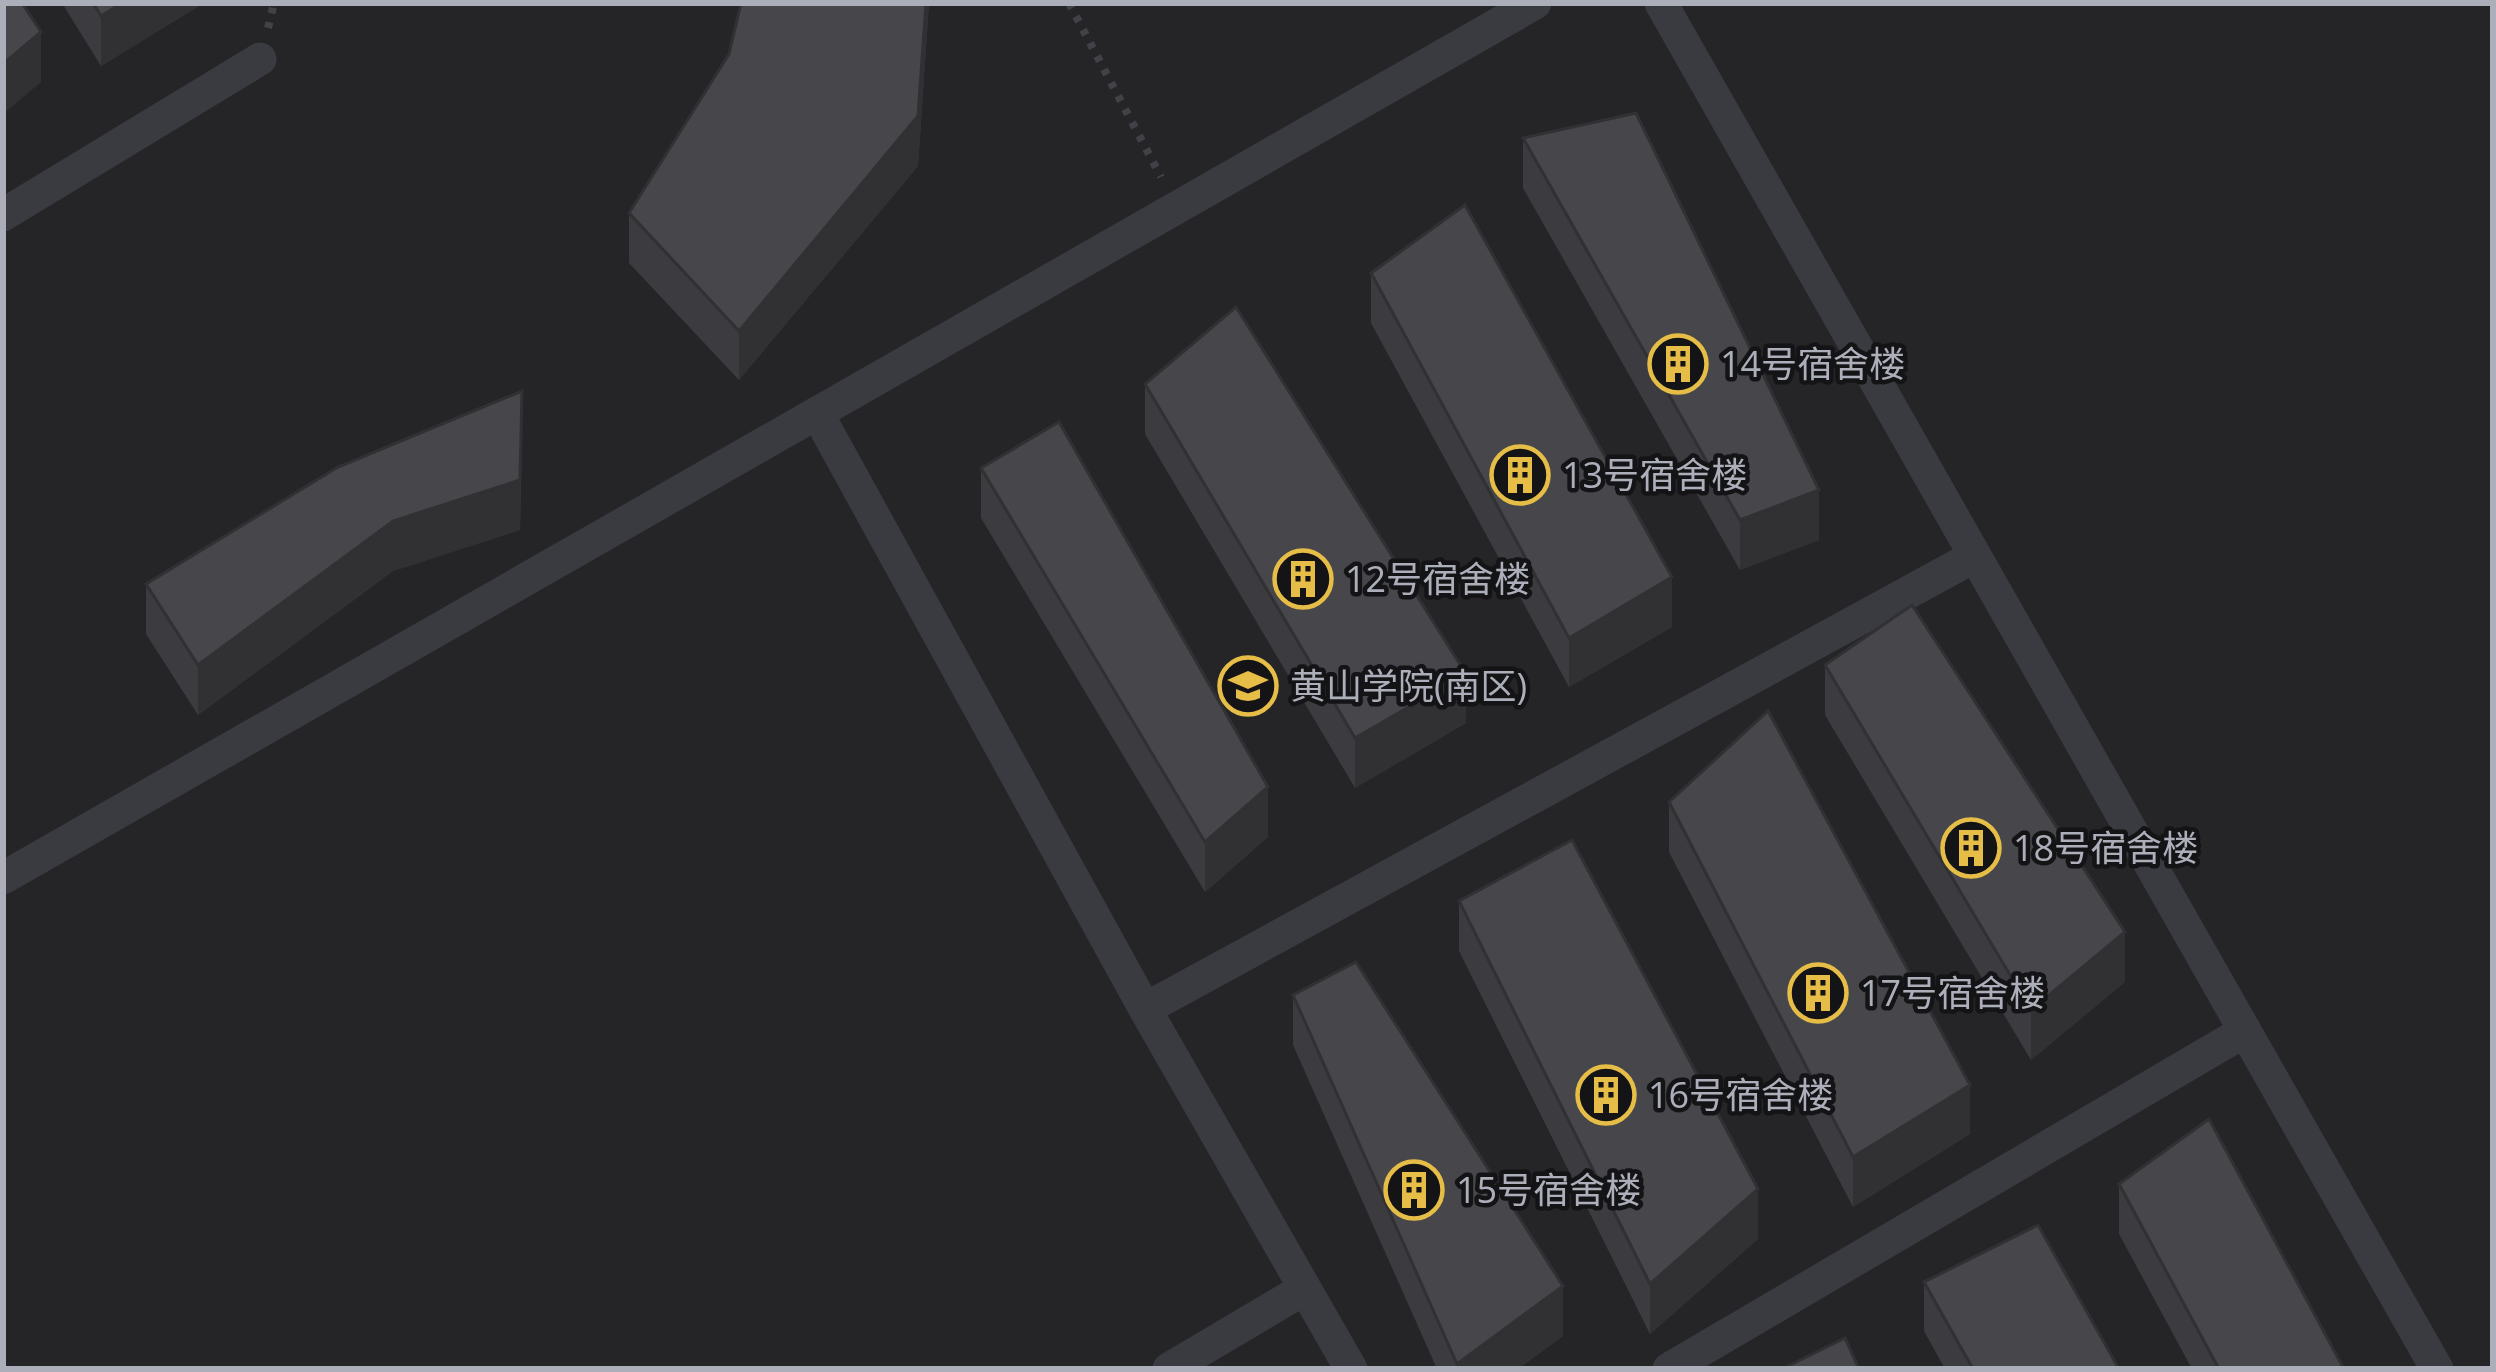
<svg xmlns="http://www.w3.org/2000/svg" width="2496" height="1372" font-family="'Open Sans','Noto Sans SC',sans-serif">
<rect width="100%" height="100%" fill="#19191b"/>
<rect fill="#252528" x="3" y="3" width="2490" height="1366"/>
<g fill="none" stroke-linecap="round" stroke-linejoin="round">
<g stroke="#404247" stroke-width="8" stroke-dasharray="6 9" stroke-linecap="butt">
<polyline points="1069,3 1161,177"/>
<polyline points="268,28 274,3"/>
</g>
<g stroke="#3a3b40" stroke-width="33">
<polyline points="1661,3 2437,1369"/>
<polyline points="3,215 260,59"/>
<polyline points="817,413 1145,1009 1351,1369"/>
<polyline points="3,878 1535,3"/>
<polyline points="1145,1009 1975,556"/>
<polyline points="1169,1369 1304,1289"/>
<polyline points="1669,1369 2245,1031"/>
</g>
</g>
<g fill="#3c3c40">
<polygon points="62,3 199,3 199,6 101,66"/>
<polygon points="741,3 929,3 918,166 739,380 629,263 629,213 729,54"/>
<polygon points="1523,138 1819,540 1740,570 1523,188"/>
<polygon points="1371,273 1672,627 1569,687 1371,323"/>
<polygon points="1145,384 1466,723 1355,788 1145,434"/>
<polygon points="522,441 520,530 393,571 198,715 146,634 146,584"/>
<polygon points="981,468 1268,837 1205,892 981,518"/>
<polygon points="1825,665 2125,982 2031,1060 1825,715"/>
<polygon points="1669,802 1970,1134 1853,1207 1669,852"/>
<polygon points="1459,901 1758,1239 1650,1334 1459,951"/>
<polygon points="1293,995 1563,1336 1518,1369 1437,1369 1293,1045"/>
<polygon points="2119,1184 2344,1369 2192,1369 2119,1234"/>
<polygon points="1924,1282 2119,1369 1945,1369 1924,1331"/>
</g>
<g fill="#313134">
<polygon points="122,3 199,3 199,6 101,66 101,16"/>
<polygon points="926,3 929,3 918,166 739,380 739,331"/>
<polygon points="41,32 41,82 3,114 3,64"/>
<polygon points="522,391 520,530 393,571 198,715 198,665"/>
<polygon points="1819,490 1819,540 1740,570 1740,520"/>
<polygon points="1672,577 1672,627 1569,687 1569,638"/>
<polygon points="1466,674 1466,723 1355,788 1355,738"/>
<polygon points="1268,787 1268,837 1205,892 1205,842"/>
<polygon points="2125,932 2125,982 2031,1060 2031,1010"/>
<polygon points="1970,1085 1970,1134 1853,1207 1853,1157"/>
<polygon points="1758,1189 1758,1239 1650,1334 1650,1284"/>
<polygon points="1563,1286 1563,1336 1518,1369 1457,1369 1457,1364"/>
</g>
<g fill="#46464b" stroke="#313134" stroke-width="3">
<polygon points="3,3 22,3 41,32 3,64"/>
<polygon points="93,3 122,3 101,16"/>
<polygon points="741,3 926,3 918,116 739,331 629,213 729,54"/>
<polygon points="1636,113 1819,490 1740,520 1523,138"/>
<polygon points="1465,205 1672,577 1569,638 1371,273"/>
<polygon points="1236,307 1466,674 1355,738 1145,384"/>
<polygon points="522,391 520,480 393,521 198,665 146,584 338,467"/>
<polygon points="1059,422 1268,787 1205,842 981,468"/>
<polygon points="1912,605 2125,932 2031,1010 1825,665"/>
<polygon points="1768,711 1970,1085 1853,1157 1669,802"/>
<polygon points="1572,840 1758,1189 1650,1284 1459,901"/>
<polygon points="1356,962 1563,1286 1457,1364 1293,995"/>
<polygon points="2209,1119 2344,1369 2219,1369 2119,1184"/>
<polygon points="2038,1225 2119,1369 1973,1369 1924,1282"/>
<polygon points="1845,1338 1859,1369 1782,1369"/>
</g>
<defs>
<symbol id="building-ring" viewBox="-11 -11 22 22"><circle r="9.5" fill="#141416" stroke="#e6bd46" stroke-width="1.5"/><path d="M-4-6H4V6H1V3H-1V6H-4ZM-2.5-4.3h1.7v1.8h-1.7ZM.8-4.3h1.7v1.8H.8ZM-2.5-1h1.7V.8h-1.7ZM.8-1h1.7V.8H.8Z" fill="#e6bd46"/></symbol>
<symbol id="university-ring" viewBox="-11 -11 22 22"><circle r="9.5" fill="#141416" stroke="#e6bd46" stroke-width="1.5"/><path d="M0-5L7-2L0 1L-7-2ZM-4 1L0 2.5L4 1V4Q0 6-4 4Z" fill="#e6bd46"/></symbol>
</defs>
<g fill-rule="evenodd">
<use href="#building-ring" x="1645" y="331" width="66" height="66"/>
<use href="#building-ring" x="1487" y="442" width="66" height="66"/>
<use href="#building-ring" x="1270" y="546" width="66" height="66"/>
<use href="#university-ring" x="1215" y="653" width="66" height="66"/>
<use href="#building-ring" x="1938" y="815" width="66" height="66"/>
<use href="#building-ring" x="1785" y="960" width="66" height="66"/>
<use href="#building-ring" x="1573" y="1062" width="66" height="66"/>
<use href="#building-ring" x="1381" y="1157" width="66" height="66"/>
</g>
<g text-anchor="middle" stroke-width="9" stroke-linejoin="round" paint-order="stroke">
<g font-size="36" fill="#acafba" stroke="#141416" text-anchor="start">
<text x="1720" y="377">14号宿舍楼</text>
<text x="1562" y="488">13号宿舍楼</text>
<text x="1345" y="592">12号宿舍楼</text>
<text x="1290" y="699">黄山学院(南区)</text>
<text x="2013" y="861">18号宿舍楼</text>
<text x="1860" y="1006">17号宿舍楼</text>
<text x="1648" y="1108">16号宿舍楼</text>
<text x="1456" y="1203">15号宿舍楼</text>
</g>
</g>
<rect width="2496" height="1372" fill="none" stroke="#acafba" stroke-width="12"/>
</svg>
